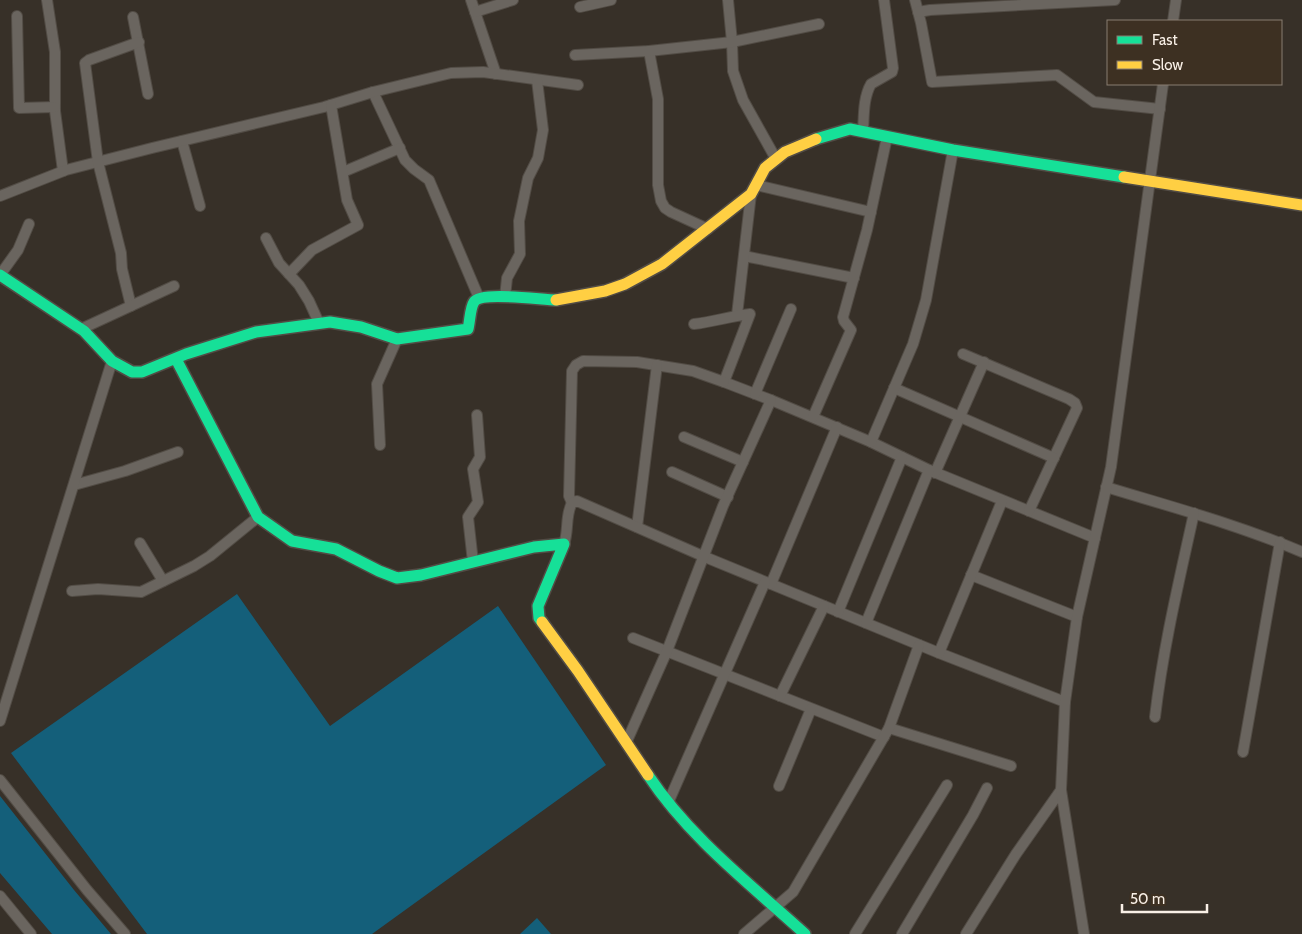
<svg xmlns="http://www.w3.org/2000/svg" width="1302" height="934" font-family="Cabin,sans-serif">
<rect width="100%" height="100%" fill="#373028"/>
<g fill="#145f7a">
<polygon points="237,594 330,726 498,606 606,765 372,934 147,934 11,753"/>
<polygon points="0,796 74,890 111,934 52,934 0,873"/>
<polygon points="537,918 551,934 520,934"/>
</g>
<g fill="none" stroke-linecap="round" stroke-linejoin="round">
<defs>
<g id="street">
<polyline points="47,0 55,52 55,111 63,171"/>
<polyline points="471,0 496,74"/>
<polyline points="728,0 732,42 733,71 743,100 776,159"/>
<polyline points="915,0 921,23 932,82 1057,75 1094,102 1160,109"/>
<polyline points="580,7 611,0"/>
<polyline points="475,12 513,0"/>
<polyline points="918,12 930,10 1115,0"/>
<polyline points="17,16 19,108 55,107"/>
<polyline points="133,17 148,94"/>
<polyline points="1173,21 1176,0"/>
<polyline points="649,51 658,99 658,185 661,201 665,208 671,212 708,229"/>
<polyline points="575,55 649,51 732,42 819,24"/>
<polyline points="373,92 405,160 414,169 429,180 479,298"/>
<path d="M863 132C864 116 863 98 871 84L892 72 893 68 884 0"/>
<polyline points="182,141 200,206"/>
<polyline points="343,172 400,148"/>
<polyline points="756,185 871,212"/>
<polyline points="0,196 66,170 152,148 324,107 373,92 451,73 483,72 578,85"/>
<polyline points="266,238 279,263 299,285 309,301 319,323"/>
<polyline points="744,256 854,278"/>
<polyline points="289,274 312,250 358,225 347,200 331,105"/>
<polyline points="0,275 18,250 29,224"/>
<polyline points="505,297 507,278 520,254 519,221 528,178 538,158 543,130 537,80"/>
<polyline points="131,306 122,269 121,253 98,162 85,63 89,60 139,42"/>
<polyline points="737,315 751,194"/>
<path d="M694 324C713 322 731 316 750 314L724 382 771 400 871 442 929 470 1095 538"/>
<polyline points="81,329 174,286"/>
<polyline points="963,354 1069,399 1075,403 1077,408 1029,511"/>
<polyline points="894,388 1054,458"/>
<polyline points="755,394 791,309"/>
<polyline points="813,417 851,330 844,321 843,317 867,230 887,137"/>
<polyline points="684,437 743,462"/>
<polyline points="871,442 913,344 926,300 953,150"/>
<polyline points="380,445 377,384 397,339"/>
<polyline points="672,472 728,497"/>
<polyline points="935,473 984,362"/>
<polyline points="74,485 125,471 178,452"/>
<path d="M1106 487C1172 507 1239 525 1302 552"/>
<polyline points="572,503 569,496 572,371 576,365 583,361 637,362 693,371 724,382"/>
<polyline points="637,527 657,365"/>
<polyline points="140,543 163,581"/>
<path d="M564 544C569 531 565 515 572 503L577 501 705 557 939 653 1065 702"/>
<polyline points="473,562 468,517 478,502 473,469 480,457 477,415"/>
<polyline points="971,575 1077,617"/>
<polyline points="771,584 837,427"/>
<polyline points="72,591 98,589 141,592 194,566 210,556 258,517"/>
<polyline points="838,612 902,457"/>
<polyline points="866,623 929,470"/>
<polyline points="633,638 884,737"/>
<polyline points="939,653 1002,501"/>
<polyline points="780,696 824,606"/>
<path d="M1155 717C1163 648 1179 581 1194 513"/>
<polyline points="0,721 112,361"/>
<polyline points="889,728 1011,766"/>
<polyline points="626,743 667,651 723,506 771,400"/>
<polyline points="1243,752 1280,542"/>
<polyline points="0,780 87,890 125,934"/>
<polyline points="779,786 811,709"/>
<polyline points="668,803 765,582"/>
<polyline points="0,896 31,934"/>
<polyline points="744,934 793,892 889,728 919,645"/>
<polyline points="855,934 947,785"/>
<polyline points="902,934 973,815 987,788"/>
<polyline points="966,934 1016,854 1061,790"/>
<polyline points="1084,934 1061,790 1065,702 1077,617 1111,467 1163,84"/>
</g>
<g id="fast">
<polyline points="816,139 850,129 953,150 1124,177"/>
<path d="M0 275 84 331 112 361 132 372H142L186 354 256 332 330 322 361 327 397 339 468 329C470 321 470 308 474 302 481 291 542 300 556 300"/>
<polyline points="176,359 258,517 292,541 336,549 379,571 397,578 421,575 534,547 564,544 538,606 539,618 542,622"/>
<path d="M648 775C689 837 750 884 805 934"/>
</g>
<g id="slow">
<polyline points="1124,177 1302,205"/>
<polyline points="556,300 605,291 625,284 662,264 751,194 765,168 785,152 816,139"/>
<polyline points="542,622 578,671 648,775"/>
</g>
</defs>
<use href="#street" stroke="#524c45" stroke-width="12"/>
<use href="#fast" stroke="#524c45" stroke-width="14"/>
<use href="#slow" stroke="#524c45" stroke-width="14"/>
<use href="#street" stroke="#6a655f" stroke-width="10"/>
<use href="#fast" stroke="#16e098" stroke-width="11"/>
<use href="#slow" stroke="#ffcf43" stroke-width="11"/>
</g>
<rect x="1107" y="20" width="175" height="65" fill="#3d3022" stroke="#887d71"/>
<rect x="1117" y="36" width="25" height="8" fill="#16e098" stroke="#887d71"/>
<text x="1152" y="45" font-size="15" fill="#f9f0e7">Fast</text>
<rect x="1117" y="61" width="25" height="8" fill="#ffcf43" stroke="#887d71"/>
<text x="1152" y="70" font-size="15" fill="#f9f0e7">Slow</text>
<path d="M1122 904v8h85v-8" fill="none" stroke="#f9f0e7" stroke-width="2.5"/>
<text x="1130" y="904" font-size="15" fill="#f9f0e7" stroke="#3d3022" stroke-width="4" paint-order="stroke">50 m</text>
</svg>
